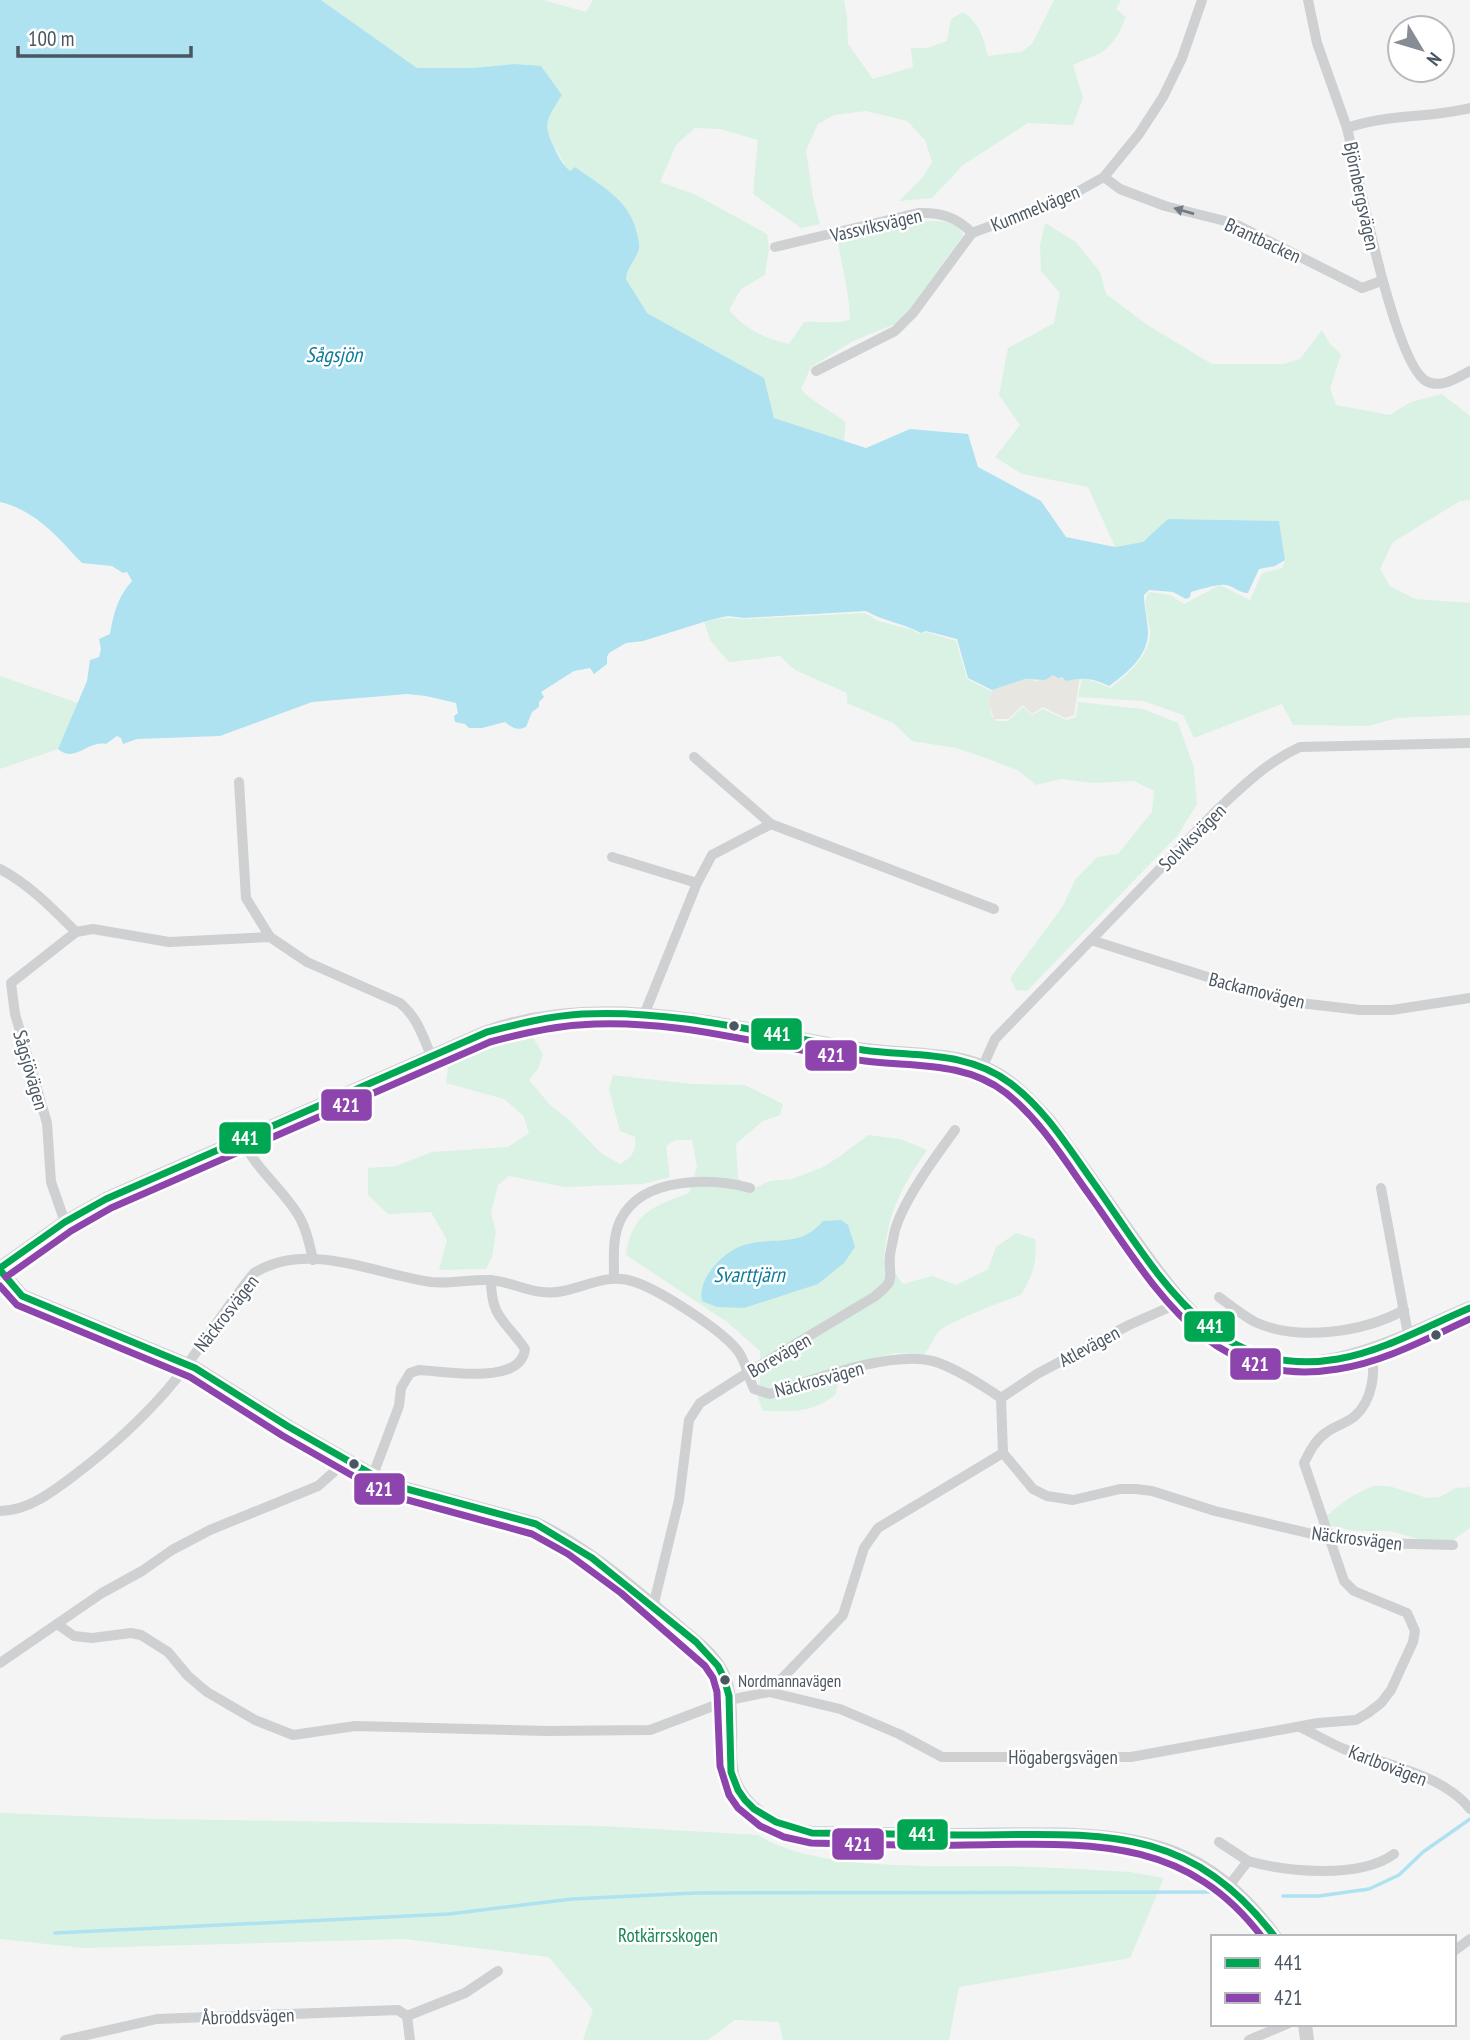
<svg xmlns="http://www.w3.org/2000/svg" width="1470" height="2040" font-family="'PT Sans Narrow',sans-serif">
<rect width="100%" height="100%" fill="#f4f4f4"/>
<g fill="#d9f2e3">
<path d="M321 0H543L586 12 593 0H844L847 17 848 44 873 79 913 67 911 48H927L947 41 951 19 963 12C980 24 983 37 988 56L1021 52 1032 44 1054 0H1121L1116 9 1126 17C1111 52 1106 51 1073 65L1083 98 1073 125 1028 123 963 165 932 198 899 201 923 177 932 162 925 140 907 121 866 111 834 115 818 124 806 150 813 197 820 224 801 228 753 194 758 140 720 129 695 128 676 145 660 182 694 194 767 234 769 248 765 275 741 289 729 310C748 331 762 337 789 344L804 322C818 321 837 324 849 320 853 311 840 257 838 242 868 234 935 209 961 228L963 236 908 311 895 324 853 341 811 367 801 389C804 396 836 414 846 422L844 441 774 418 763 378 647 313 626 279C627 267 636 260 639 249 640 244 638 238 637 233 630 200 601 186 575 167L570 171 566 167 546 132 549 116 562 95 514 64 473 68H417Z"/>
<path d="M1045 223 1076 242 1100 272 1106 294 1149 326 1212 364H1284L1300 359 1322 330 1330 344 1341 354 1330 389 1336 405 1390 415 1411 402 1442 394 1470 416V500L1460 501 1393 542 1380 569 1390 586 1415 599 1470 603V715L1397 718 1368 726 1293 725 1282 704 1194 738 1183 715 1143 701 1078 697 1082 677 1111 688C1127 674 1148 658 1150 635 1151 621 1140 605 1149 592L1170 595 1184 604 1220 585 1250 600 1262 573 1282 568 1285 560 1279 521 1169 519 1144 542 1115 547 1088 487 1022 474 995 457 1020 425 999 395 1008 348 1054 323 1060 293 1041 271 1040 246Z"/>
<path d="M865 613 878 621 913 630 919 634 926 632 956 641 967 679 991 691C989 703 988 712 996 721H1008L1023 707 1032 715 1043 709 1066 720 1076 717 1078 702 1143 709 1178 723 1194 768 1197 804 1178 835 1027 991 1016 990 1010 978 1063 906 1075 880 1097 857 1118 854 1152 812 1154 791 1134 781 1093 783 1062 779 1036 785 1019 771 991 760 956 748 912 741 893 723 847 703V693L795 670 780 656 729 662 710 640 704 621 728 618 745 619Z"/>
<polygon points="0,676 78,703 58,749 0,769"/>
<path d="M529 1031 543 1054 538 1069 529 1080 550 1105 567 1118 601 1153 620 1164C632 1157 637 1151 635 1137L620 1131 609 1089 613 1075 691 1084 745 1085 783 1104 780 1115 763 1121 736 1144 738 1178 750 1190 770 1181 792 1179 821 1168 839 1157 868 1135 900 1139 927 1150C900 1190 889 1209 884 1258L903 1284 932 1276 956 1285 988 1269 996 1247 1016 1233 1035 1239C1038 1261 1032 1277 1021 1295 1007 1299 946 1323 939 1331 933 1338 931 1347 924 1354L896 1353 840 1366 836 1394C812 1414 792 1411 763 1411L757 1395 761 1373 760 1351 727 1322 626 1255C631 1214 653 1206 689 1193L697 1167 692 1140H675L666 1146 670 1177 643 1184 565 1187 509 1176 498 1185 491 1213 496 1232 492 1257 486 1269 439 1270 447 1240 431 1212 388 1214 368 1195V1168L396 1166 432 1152 508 1147 529 1133 523 1115 504 1099 446 1083 449 1060 489 1041Z"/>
<path d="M1374 1486H1389L1427 1498 1440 1497 1456 1488 1470 1487V1528L1453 1540H1422L1390 1531H1355L1331 1526 1325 1518C1336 1506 1358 1491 1374 1486Z"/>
<path d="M0 1813 159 1819 604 1826 758 1835C816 1872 937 1865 1006 1866 1047 1867 1089 1870 1130 1872L1164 1878 1130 1958 959 1987 949 2040H783L779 2022 735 2020 708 2040H583L593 2010 549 1957 405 1939 83 1948 0 1939Z"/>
</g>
<polygon fill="#e7e6e1" points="1053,675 1062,676 1066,680 1080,676 1074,715 1065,718 1043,707 1032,714 1023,705 1008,719 994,719 989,703 992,690 1025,679 1036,681"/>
<g fill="#aee2f0">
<path d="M0 0H321L417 68H473L514 64 541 66 562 95C549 116 541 123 554 147 558 156 562 164 570 171L575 167C600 185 630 200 637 233 638 238 640 244 639 249 636 260 627 267 626 279L647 313 764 378 774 418 866 448 910 429 968 434 978 467 1041 501 1066 537 1115 547 1143 542 1168 519 1279 521 1285 560 1275 566 1259 569 1248 593C1239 593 1234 586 1226 585 1221 583 1197 590 1191 592L1190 597 1186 599 1173 592 1149 590 1144 595C1144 608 1148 621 1148 634 1147 657 1126 674 1109 686 1092 678 1084 677 1066 681L1062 677 1058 678 1053 675 1045 680 1025 679 992 690 968 678 957 639 926 631 921 633C906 624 883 621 866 611L744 618 728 616 710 620 643 641 626 643 609 653 607 657V664L594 674 590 668 574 671 541 692 544 697 539 702V707L532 712 526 727C516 731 513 728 505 722L482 728H469L465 724 455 722 454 716 458 713 456 703 426 696 407 694 312 702 220 736 137 739 123 744 121 738 117 736 106 744C87 740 75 764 58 749L87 681 90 660 99 657 101 649 99 639 110 634C114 613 117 598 132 581L127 572 123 573 112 566 82 563C57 537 37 511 0 502Z"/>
<path d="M841 1220 848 1225 855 1247 844 1263 818 1284 744 1308 717 1307 702 1301C697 1280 721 1254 741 1246 770 1235 799 1250 823 1221Z"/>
</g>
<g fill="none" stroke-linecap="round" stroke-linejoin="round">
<g stroke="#aee2f0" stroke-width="3.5">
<polyline points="1283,1896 1319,1896 1369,1889 1399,1875 1423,1852 1470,1819"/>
<polyline points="55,1933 449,1914 572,1899 695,1893 1217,1892"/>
</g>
<g stroke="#ced0d2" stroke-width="10">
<polyline points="1308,0 1317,43 1347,128"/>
<path d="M1470 108C1430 118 1386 114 1347 128 1357 170 1394 363 1426 381 1441 389 1457 378 1470 371"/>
<polyline points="1104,177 1120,189 1165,206 1233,223 1362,288 1381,281"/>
<path d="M775 247 918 213C940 212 957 217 972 233"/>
<polyline points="816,371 895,331 913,313 972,233 1068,197 1104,177 1139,134 1163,97 1182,58 1202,0"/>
<polyline points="694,757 771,824"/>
<polyline points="239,782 246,898 270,937"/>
<polyline points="612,857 697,883"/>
<path d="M0 869C30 885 52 908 76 932"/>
<polyline points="1091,940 1283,1001 1360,1010 1392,1010 1470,998"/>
<polyline points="644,1015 697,883 712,855 771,824 994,909"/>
<path d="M983 1066 995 1039 1217 810C1243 786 1267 762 1300 747L1470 743"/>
<path d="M242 1138C254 1169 284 1189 300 1218 307 1231 310 1245 313 1260"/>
<polyline points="1381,1188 1408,1334"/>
<path d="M65 1222 51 1182 47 1123 15 1014 11 983 76 932 93 929 169 942 270 937 307 962 400 1003C417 1017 423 1036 431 1056"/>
<path d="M614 1277C614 1258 612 1236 621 1219 643 1176 711 1178 750 1188"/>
<path d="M1219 1297C1231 1306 1242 1315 1255 1322 1298 1342 1364 1332 1404 1310"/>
<polyline points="1001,1398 1037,1374 1129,1325 1181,1302"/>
<path d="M373 1475 399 1406 401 1388 410 1373 419 1370C446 1371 521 1386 525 1349 505 1320 491 1318 491 1280"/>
<path d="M0 1511C28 1511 54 1491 76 1474 109 1449 140 1421 167 1390 199 1353 223 1310 254 1273 308 1240 374 1274 431 1282 450 1284 470 1279 490 1280 507 1281 524 1290 542 1292 576 1296 600 1270 635 1282 661 1291 726 1332 740 1354 746 1364 749 1379 754 1389L770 1394C811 1380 898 1347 939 1363 960 1371 982 1385 1001 1398L1003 1453 1033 1489 1047 1496 1073 1500 1120 1489H1136L1152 1491 1215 1511 1329 1538 1377 1543 1453 1545"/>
<path d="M653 1607 679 1500 689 1420 700 1403 747 1373 874 1297C898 1278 888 1280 890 1255 891 1248 893 1241 894 1234 901 1203 936 1156 955 1130"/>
<path d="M57 1624 74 1636 92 1638 131 1633 141 1635 168 1652 188 1676 207 1692 255 1720 293 1735 355 1726 546 1731 650 1730 729 1700 769 1692 840 1709 899 1734 942 1757H1131L1318 1723 1356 1720 1368 1713 1381 1703 1391 1690 1413 1642 1415 1631 1407 1613 1354 1591 1344 1581 1304 1463C1310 1451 1315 1440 1327 1432 1335 1426 1347 1423 1355 1416 1372 1401 1377 1371 1370 1350"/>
<polyline points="0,1663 102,1593 142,1571 172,1550 210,1530 318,1486 346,1461"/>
<polyline points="769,1692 843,1615 864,1548 878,1528 1003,1453"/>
<path d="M1300 1727C1315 1734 1329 1743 1344 1749 1384 1764 1444 1775 1470 1809"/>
<polyline points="1219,1842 1248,1861 1228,1887"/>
<path d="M1248 1861C1287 1872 1360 1879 1394 1854"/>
<polyline points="1454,1951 1470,1939"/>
<polyline points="407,2016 465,1993 498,1971"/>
<polyline points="65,2040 157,2019 398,2010 407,2016 410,2040"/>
<polyline points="1249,2040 1287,2024"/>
</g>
<g stroke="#ced0d2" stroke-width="14">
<path d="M0 1268 65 1222 106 1199 487 1032C611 989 740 1031 865 1050 900 1055 954 1053 985 1068 1012 1080 1031 1101 1050 1122 1076 1158 1102 1194 1127 1230 1181 1305 1230 1381 1337 1359 1382 1350 1427 1326 1470 1308"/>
<path d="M0 1270 22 1296 195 1368 289 1427 373 1475 407 1489 536 1524C588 1549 634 1590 678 1627 693 1640 713 1654 722 1673 729 1687 730 1704 730 1720 731 1736 728 1763 733 1778 744 1812 780 1828 812 1833 860 1833 908 1835 956 1835 1024 1835 1111 1828 1174 1853 1215 1869 1249 1901 1275 1937"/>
<polyline points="1305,2024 1307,2040"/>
</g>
<defs>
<g id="bus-1">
<path d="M0 1268 65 1222 106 1199 487 1032C518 1024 549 1016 582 1014 677 1009 770 1035 863 1050 913 1057 967 1050 1010 1083 1045 1109 1068 1147 1093 1182 1156 1270 1211 1381 1338 1359 1384 1351 1427 1326 1470 1308"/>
<path d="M0 1270 22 1296 195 1368 289 1427 373 1475 407 1489 536 1524 592 1558 696 1642 718 1666 724 1678 729 1696 731 1772 738 1790 745 1800 754 1809 776 1822 812 1833C865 1833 919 1835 972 1835 1101 1834 1189 1824 1275 1937"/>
</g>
<g id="bus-2">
<path d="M6 1277 71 1231 111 1208 490 1042C520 1034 549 1027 579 1025 675 1017 771 1048 865 1061 913 1067 965 1061 1006 1093 1040 1120 1063 1158 1088 1193 1154 1285 1207 1391 1338 1369 1384 1362 1428 1338 1470 1319"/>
<path d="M0 1286 17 1305 190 1377 283 1436 369 1485 404 1499 532 1534 568 1554 621 1593 705 1666 713 1678 717 1692 720 1766 729 1795 738 1808 760 1826 784 1837 811 1843C863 1844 914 1846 966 1845 1083 1844 1183 1833 1262 1937"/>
</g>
</defs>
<use href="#bus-1" stroke="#fff" stroke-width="12"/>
<use href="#bus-2" stroke="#fff" stroke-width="12"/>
<use href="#bus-1" stroke="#00a651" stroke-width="7"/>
<use href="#bus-2" stroke="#8e44ad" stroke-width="7"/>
</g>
<defs><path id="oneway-solid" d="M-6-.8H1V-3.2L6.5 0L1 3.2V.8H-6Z" transform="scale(1.75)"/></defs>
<use fill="#727b83" href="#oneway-solid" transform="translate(1184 211) rotate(-164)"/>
<g fill="#4a5661" stroke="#fff" stroke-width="2.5">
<circle cx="734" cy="1026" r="6"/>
<circle cx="1436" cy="1335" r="6"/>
<circle cx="354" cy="1464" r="6"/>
<circle cx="725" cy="1680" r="6"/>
</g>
<g text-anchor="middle" stroke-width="5" stroke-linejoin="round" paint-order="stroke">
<g font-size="17" fill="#4a5661" stroke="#fff" text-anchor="start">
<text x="738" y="1687">Nordmannavägen</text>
</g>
<g font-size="19" fill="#4a5661" stroke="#fff">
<text transform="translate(1362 196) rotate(78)" y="7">Björnbergsvägen</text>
<text transform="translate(1035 208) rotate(-22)" y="7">Kummelvägen</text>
<text transform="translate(876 225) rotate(-13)" y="7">Vassviksvägen</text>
<text transform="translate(1263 240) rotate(25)" y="7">Brantbacken</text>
<text transform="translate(1192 837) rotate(-45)" y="7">Solviksvägen</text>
<text transform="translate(1257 990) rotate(14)" y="7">Backamovägen</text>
<text transform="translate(31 1070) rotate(74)" y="7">Sågsjövägen</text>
<text transform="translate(226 1313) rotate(-52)" y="7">Näckrosvägen</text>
<text transform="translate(1089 1346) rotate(-28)" y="7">Atlevägen</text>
<text transform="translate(779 1355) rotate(-30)" y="7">Borevägen</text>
<text transform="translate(819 1379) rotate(-15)" y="7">Näckrosvägen</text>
<text transform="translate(1357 1538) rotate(7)" y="7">Näckrosvägen</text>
<text x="1063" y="1764">Högabergsvägen</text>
<text transform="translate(1388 1765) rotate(21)" y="7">Karlbovägen</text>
<text transform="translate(248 2016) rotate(-2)" y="7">Åbroddsvägen</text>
</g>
<g font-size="19" fill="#17864f" stroke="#fff">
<text x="668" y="1942">Rotkärrsskogen</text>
</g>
<g font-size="21" font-style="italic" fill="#0c7c9b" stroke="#fff">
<text x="334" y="362">Sågsjön</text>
<text x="749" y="1282">Svarttjärn</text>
</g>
</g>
<g stroke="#fff" stroke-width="2.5">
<rect x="750" y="1017" width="53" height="34" rx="7" fill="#00a651"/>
<rect x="804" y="1039" width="54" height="33" rx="7" fill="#8e44ad"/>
<rect x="320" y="1088" width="53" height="34" rx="7" fill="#8e44ad"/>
<rect x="218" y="1121" width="54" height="34" rx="7" fill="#00a651"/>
<rect x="1183" y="1310" width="53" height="33" rx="7" fill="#00a651"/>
<rect x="1229" y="1347" width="53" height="34" rx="7" fill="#8e44ad"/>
<rect x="353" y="1472" width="53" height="34" rx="7" fill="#8e44ad"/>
<rect x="896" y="1818" width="53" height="33" rx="7" fill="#00a651"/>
<rect x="831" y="1827" width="54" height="34" rx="7" fill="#8e44ad"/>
</g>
<g font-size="19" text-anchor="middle" font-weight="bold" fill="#fff">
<text x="777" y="1041">441</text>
<text x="831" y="1062">421</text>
<text x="346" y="1112">421</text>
<text x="245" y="1145">441</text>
<text x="1210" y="1333">441</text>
<text x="1255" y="1371">421</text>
<text x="379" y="1496">421</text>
<text x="922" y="1841">441</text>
<text x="858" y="1851">421</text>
</g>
<rect x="1211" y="1935" width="245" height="91" fill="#ffffff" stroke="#b7bbc0" stroke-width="2"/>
<rect x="1225" y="1958" width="35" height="10" fill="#00a651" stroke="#b7bbc0" stroke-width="2"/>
<text x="1274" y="1970" font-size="21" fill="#4a5661">441</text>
<rect x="1225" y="1993" width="35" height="10" fill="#8e44ad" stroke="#b7bbc0" stroke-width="2"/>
<text x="1274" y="2005" font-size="21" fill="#4a5661">421</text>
<g transform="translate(1421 49) rotate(128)"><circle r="33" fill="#ffffff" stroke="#b7bbc0" stroke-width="2"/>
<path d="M0-5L12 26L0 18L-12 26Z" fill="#868d94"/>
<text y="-10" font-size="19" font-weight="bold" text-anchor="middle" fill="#4a5661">N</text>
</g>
<path d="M18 46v10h173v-10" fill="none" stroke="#4a5661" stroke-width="3.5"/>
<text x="28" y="46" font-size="21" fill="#4a5661" stroke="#ffffff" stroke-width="5" paint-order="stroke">100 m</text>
</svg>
